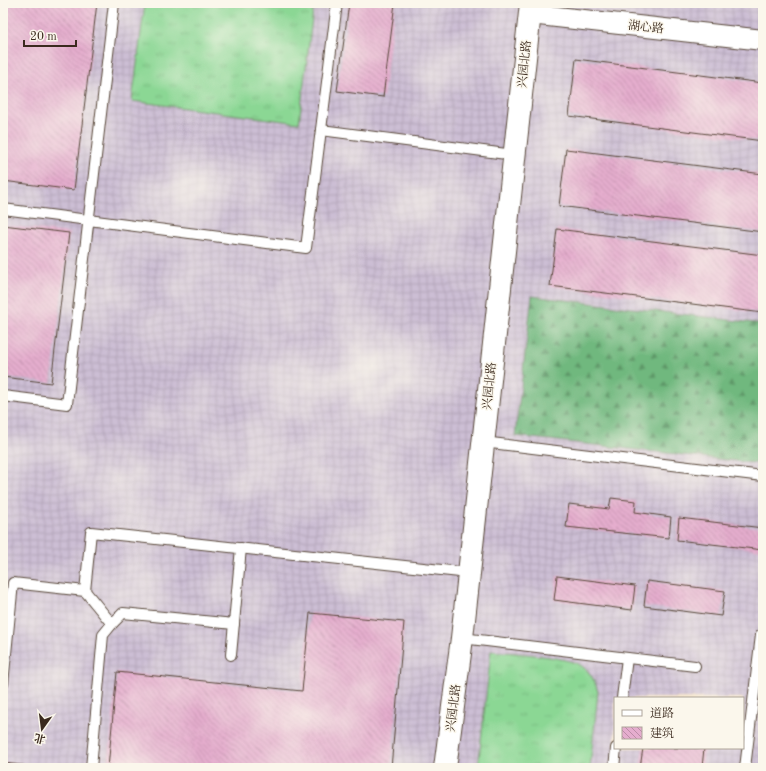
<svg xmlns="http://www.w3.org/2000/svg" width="766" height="771" font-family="'Old Standard TT','Noto Serif SC',serif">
<defs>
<pattern id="industrial-grid" width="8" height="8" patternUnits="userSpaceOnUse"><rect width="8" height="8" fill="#ccbed4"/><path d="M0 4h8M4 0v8" fill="none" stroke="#b0a3b6"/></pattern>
<pattern id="grass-tufts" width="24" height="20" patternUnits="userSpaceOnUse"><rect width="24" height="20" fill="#8bd794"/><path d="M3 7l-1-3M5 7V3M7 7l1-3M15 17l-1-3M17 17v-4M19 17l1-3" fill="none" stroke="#79b97f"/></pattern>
<pattern id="forest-firs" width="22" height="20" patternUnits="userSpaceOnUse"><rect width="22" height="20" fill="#70b87e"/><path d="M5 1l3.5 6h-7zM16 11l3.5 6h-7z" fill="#5d9667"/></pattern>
<pattern id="building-back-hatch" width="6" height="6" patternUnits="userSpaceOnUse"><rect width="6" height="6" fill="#e5adce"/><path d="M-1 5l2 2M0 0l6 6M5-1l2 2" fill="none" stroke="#bb8da7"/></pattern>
</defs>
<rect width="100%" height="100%" fill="#fbf7ec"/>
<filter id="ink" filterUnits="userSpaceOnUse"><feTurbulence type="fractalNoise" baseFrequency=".025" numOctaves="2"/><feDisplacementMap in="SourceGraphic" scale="8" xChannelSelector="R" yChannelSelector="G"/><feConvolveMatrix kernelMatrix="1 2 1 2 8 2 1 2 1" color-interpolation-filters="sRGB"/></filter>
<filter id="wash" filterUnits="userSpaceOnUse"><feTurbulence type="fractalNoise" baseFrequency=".012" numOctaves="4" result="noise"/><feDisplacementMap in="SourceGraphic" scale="16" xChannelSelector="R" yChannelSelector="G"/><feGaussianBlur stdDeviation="0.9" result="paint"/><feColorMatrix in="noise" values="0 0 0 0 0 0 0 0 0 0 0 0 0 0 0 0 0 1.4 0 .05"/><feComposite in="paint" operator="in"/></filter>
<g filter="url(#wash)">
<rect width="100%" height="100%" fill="#f4e3c9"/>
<path fill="url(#industrial-grid)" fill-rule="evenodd" d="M3 3H763V768H3ZM615 698H743V748H615Z"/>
<g fill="url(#grass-tufts)" stroke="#638059">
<polygon points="145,3 314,3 299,123 132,101"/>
<path d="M491 651C512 653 566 656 582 666 591 673 595 681 598 692L590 768H478Z"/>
</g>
<polygon fill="url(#forest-firs)" stroke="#56714e" points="532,296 763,324 763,464 515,436"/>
<g id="blocks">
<g fill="url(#building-back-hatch)">
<polygon points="3,3 97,3 74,190 3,181"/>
<polygon points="349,3 395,3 383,97 337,91"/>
<polygon points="576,59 763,83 763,141 569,116"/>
<polygon points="566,149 763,174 763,232 559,206"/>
<polygon points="3,225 69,233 51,383 3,377"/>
<polygon points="557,229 763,255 763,313 550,286"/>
<polygon points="611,498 636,501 635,512 671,517 669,538 566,527 569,504 609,509"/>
<polygon points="679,518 763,528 763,550 677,540"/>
<polygon points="557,576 635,586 632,610 554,600"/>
<polygon points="647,581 725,591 721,616 644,606"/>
<polygon points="310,613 404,622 391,768 108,768 117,672 302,691"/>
<polygon points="643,748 704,748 702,768 640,768"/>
<polygon points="3,763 30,766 29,768 3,768"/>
</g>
</g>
</g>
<g filter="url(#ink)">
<use href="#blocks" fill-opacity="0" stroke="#574638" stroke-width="1"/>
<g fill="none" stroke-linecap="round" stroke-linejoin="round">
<defs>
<g id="service">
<polyline points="321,130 514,155"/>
<polyline points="3,209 306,248 337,3"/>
<polyline points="3,396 67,404 114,3"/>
<polyline points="483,442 763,476 763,475"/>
<polyline points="85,591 112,624"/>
<polyline points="462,638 695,666"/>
<polyline points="231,655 241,548"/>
<polyline points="3,684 13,583 85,591 91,532 469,573"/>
<polyline points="622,698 627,658"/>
<polyline points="91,768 103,635 112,624 123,613 234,624"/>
<polyline points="614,768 616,748"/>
<polyline points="745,768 761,635 763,635"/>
</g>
<polyline id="minor" points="530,14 763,40"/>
<polyline id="primary" points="445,768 462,638 531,3"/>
</defs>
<use href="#service" stroke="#574638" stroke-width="12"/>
<use href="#minor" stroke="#574638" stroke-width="22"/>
<use href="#primary" stroke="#574638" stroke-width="24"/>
<use href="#service" stroke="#fff" stroke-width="10"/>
<use href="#minor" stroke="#fff" stroke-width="20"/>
<use href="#primary" stroke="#fff" stroke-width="22"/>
</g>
</g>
<g text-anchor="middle" stroke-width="3" stroke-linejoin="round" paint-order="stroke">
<g font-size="12" fill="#3b2a1e" stroke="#fbf7ec">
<text transform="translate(646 27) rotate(6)" y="4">湖心路</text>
<text transform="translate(524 64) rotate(-84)" y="4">兴园北路</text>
<text transform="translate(489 386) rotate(-84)" y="4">兴园北路</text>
<text transform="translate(453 708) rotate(-83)" y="4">兴园北路</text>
</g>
</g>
<rect width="766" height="771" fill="none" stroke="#fbf7ec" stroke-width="16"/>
<rect x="614" y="697" width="130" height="52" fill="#fbf7ec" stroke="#aea59a"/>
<rect x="622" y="710" width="20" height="6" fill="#ffffff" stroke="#aea59a"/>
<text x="650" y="717" font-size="12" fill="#3b2a1e">道路</text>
<rect x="622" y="727" width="20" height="12" fill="url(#building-back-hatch)" stroke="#aea59a"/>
<text x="650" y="737" font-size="12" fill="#3b2a1e">建筑</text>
<g transform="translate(42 729) rotate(194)" stroke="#fbf7ec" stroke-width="3" paint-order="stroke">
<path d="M0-3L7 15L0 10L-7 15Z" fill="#3b2a1e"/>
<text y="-6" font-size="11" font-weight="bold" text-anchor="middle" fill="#3b2a1e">北</text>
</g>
<path d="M24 40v6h52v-6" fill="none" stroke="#3b2a1e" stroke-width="2"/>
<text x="30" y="40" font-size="12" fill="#3b2a1e" stroke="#fbf7ec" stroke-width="3" paint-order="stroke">20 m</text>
</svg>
